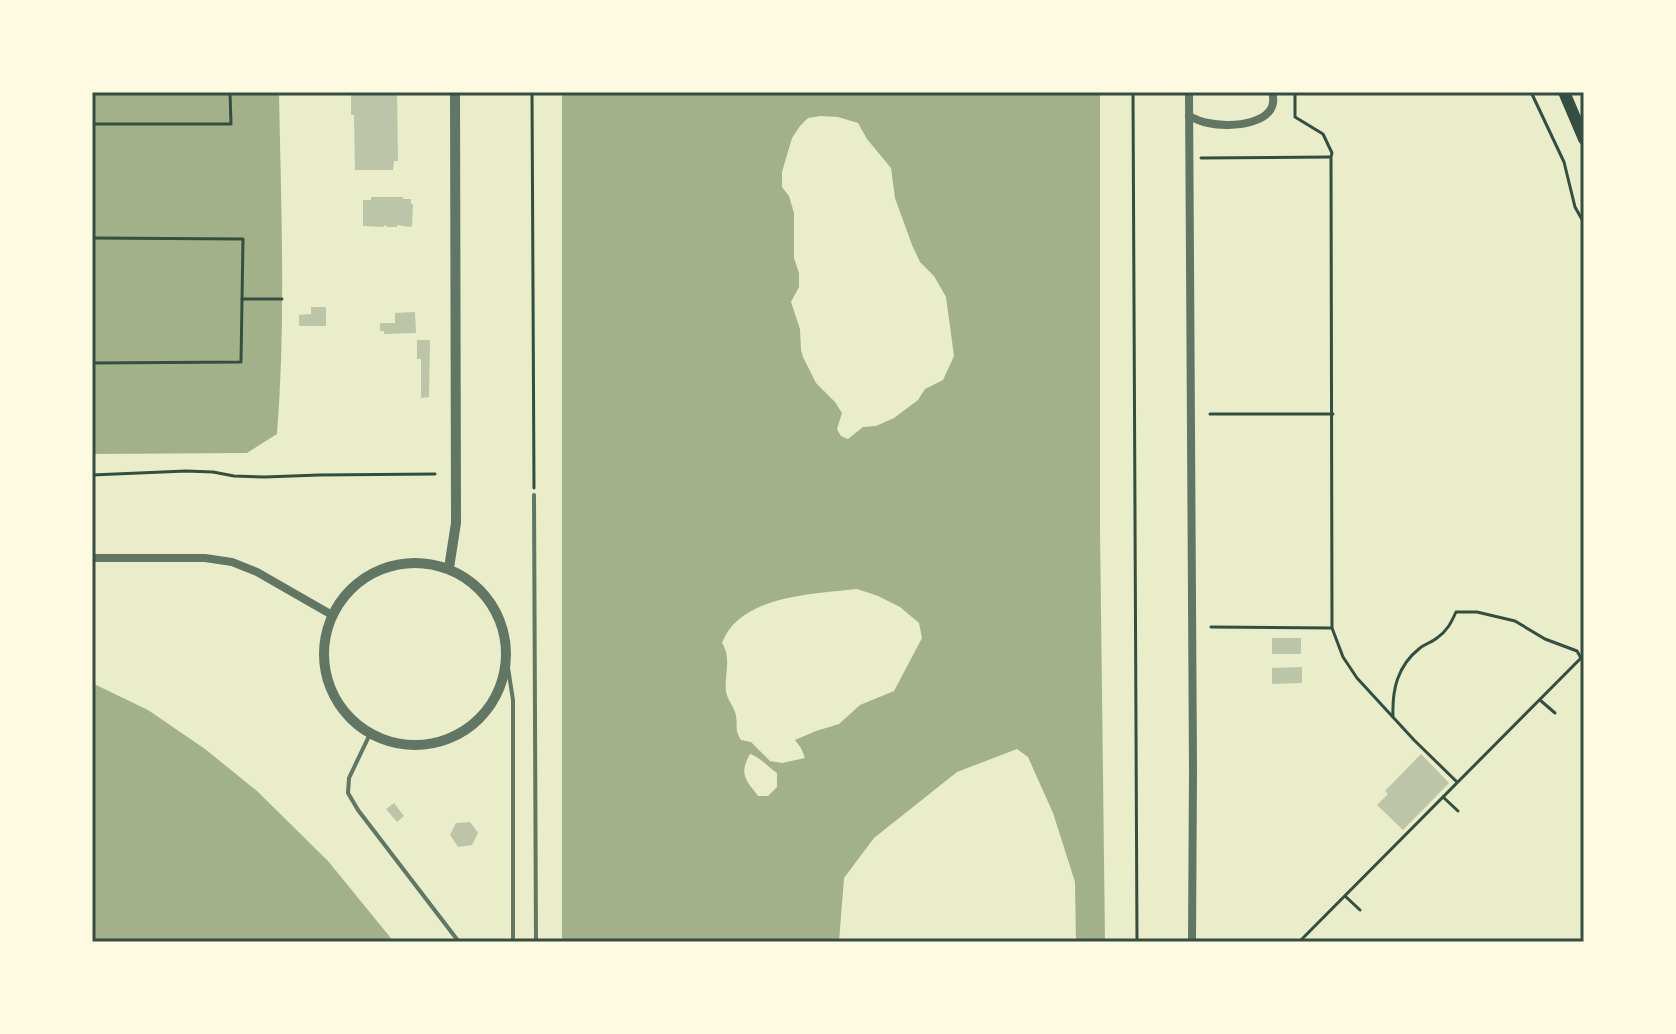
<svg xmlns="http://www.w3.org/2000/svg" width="1676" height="1034" font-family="'Golos Text',sans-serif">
<rect width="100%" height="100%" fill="#e9edc9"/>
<g fill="#a3b18a" fill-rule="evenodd">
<path d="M92 92H279C281 206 286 321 277 434L247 453 92 454Z"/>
<path d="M562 92H1100V528L1105 942H1076L1075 882 1053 813 1028 757 1017 749 957 772 874 838 844 878 839 942H562ZM821 116 838 117 858 123 867 139 891 168 895 198 912 245 920 262 934 276 946 297 954 356 943 380 925 389 918 400 894 418 876 426 863 427 848 439 841 436 837 429 842 413 835 402 816 383 803 357 801 350 800 329 791 302 799 287V273L794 258V213L789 196 782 187V172L792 138 800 126 808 118ZM857 589 878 596 900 607 919 623 922 638 894 691 860 705 839 724 816 731 795 740 801 748 805 758 782 763 770 761 751 742 741 740C734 729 738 726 736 716 735 708 728 701 726 692 724 675 732 658 722 643 740 595 814 594 857 589ZM750 754C759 756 769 768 777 773V787L768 796H758C745 779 739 774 750 754Z"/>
<polygon points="92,683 148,710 205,749 257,791 328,861 394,942 92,942"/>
</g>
<g fill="#bcc5a7">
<polygon points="351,92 397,92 398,161 394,161 393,170 355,170 354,115 351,115"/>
<polygon points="371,197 403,197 403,199 411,199 411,204 413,204 412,226 410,227 397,225 397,227 387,227 387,226 384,225 384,227 363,226 363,200 371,200"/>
<polygon points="311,307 326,307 326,326 299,326 299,315 311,314"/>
<polygon points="415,312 416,333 384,334 384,331 380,331 380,323 395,323 395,313"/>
<polygon points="417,340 430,340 429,397 421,398 421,359 417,359"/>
<rect x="1272" y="638" width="29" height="16"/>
<polygon points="1302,667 1302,683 1272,684 1272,668"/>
<polygon points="1421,754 1449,783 1403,830 1377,805 1388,794 1385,791"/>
<polygon points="394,803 404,816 397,822 386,809"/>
<polygon points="470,822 478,833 472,845 458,847 450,835 456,823"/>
</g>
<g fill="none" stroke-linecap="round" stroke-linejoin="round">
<g stroke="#344e41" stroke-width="3">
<polyline points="532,92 534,488"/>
<polyline points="1133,92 1137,942"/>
<polyline points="1295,92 1295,117 1323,134 1332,153 1331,157 1332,628 1343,657 1357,678 1414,740 1457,782"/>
<polyline points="1531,92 1564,162 1575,207 1584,223"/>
<polyline points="92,124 231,124 230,92"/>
<polyline points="1201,158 1330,157"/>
<polyline points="92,238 243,239 241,362 92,363"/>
<polyline points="242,299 282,299"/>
<polyline points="1210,414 1333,414"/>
<polyline points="92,475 186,471 213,472 234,476 265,477 319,475 435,474"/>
<polyline points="1211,627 1332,628"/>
<polyline points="1540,700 1555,713"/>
<path d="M1393 717C1392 690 1397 666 1420 648 1425 644 1432 642 1437 638 1447 631 1451 623 1456 612H1477L1515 621 1545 639 1577 651 1581 658"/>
<polyline points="1443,797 1458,811"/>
<polyline points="1345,896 1360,910"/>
<polyline points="1299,942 1581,658 1584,658"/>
</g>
<g stroke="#617663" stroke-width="4">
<polyline points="534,495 536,942"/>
<polyline points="506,655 513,700 513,942"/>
<polyline points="370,734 349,778 348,793 358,810 459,942"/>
</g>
<g stroke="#617663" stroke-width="8">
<polyline points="1189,92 1193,769 1192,942"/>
<path d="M1189 116C1195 119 1202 122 1208 123 1229 128 1282 125 1272 92"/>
<polyline points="92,558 205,558 232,562 257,572 332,615"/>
</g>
<g stroke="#617663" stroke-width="10">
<circle cx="415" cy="654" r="91"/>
<polyline points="449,568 456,523 455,92"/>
</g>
<polyline stroke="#344e41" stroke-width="12" points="1564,92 1584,139"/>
</g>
<rect width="1676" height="1034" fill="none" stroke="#fefae0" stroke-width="188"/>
<rect x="94" y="94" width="1488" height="846" fill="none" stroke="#344e41" stroke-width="3"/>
</svg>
